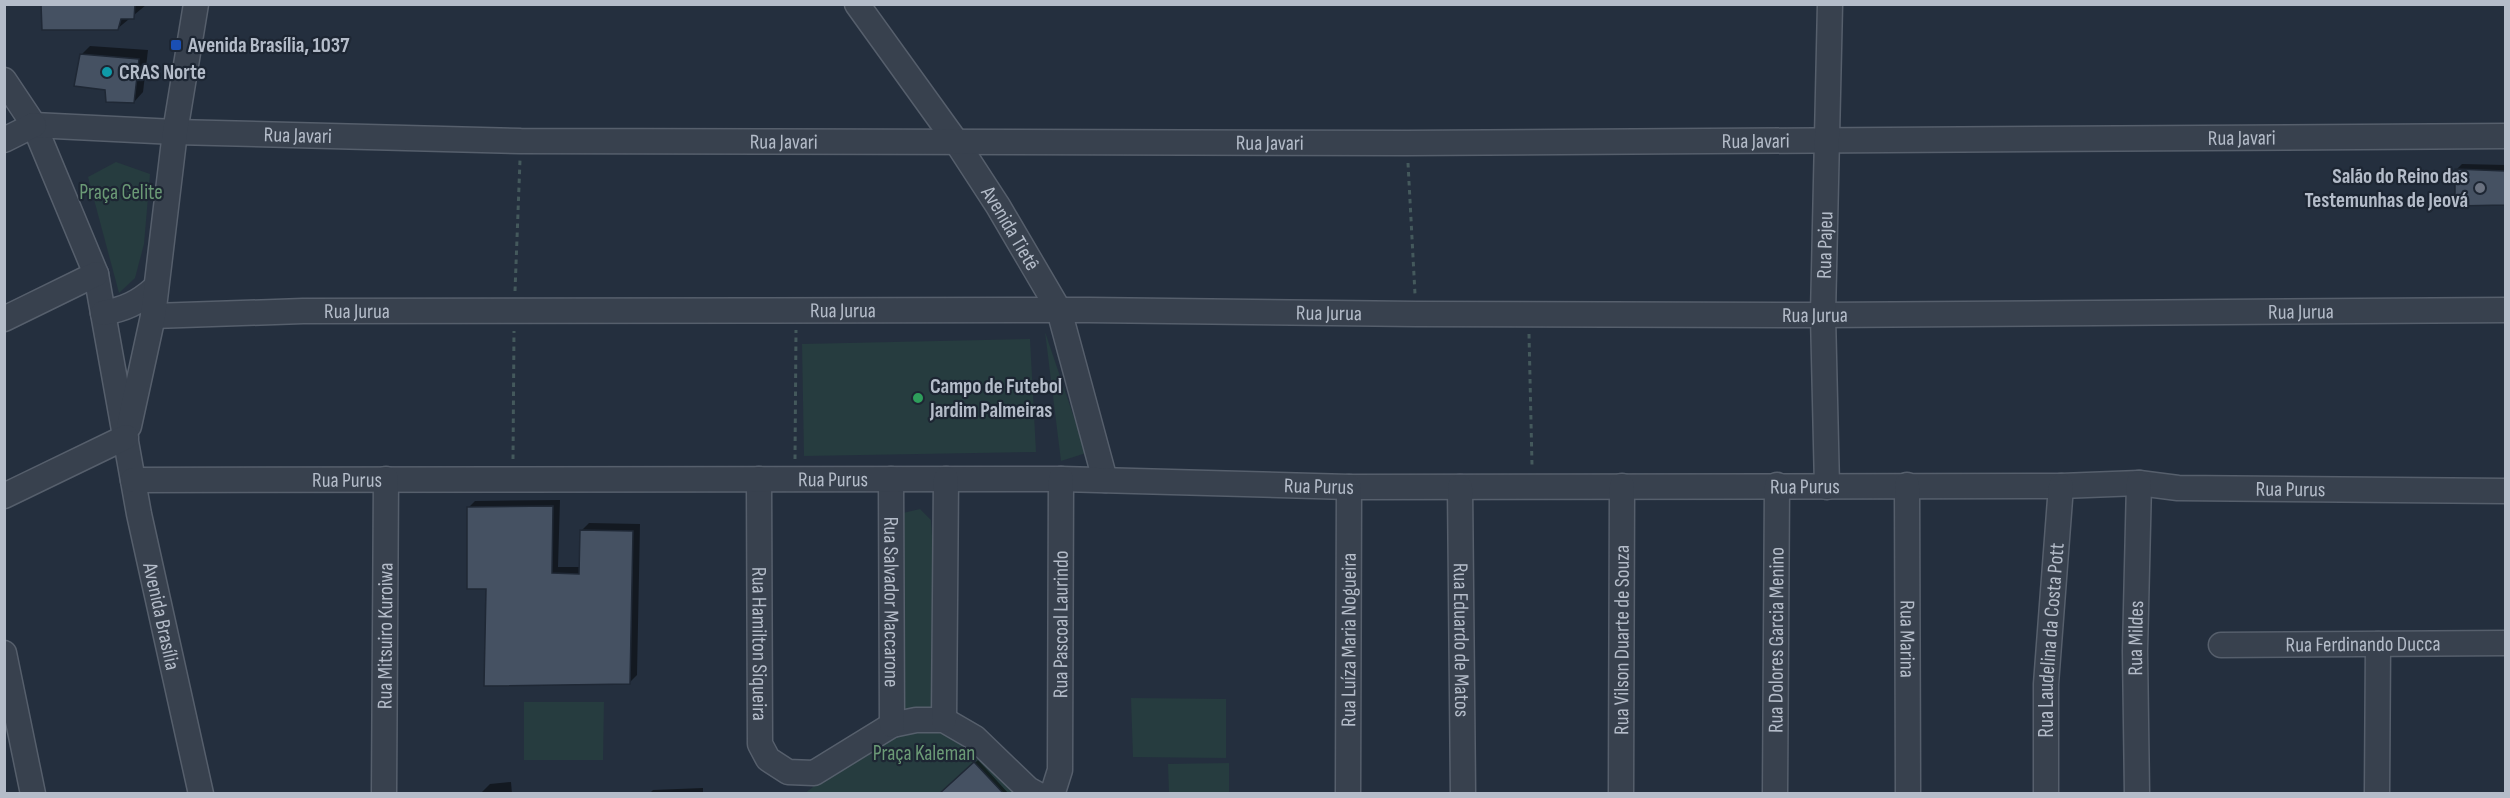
<svg xmlns="http://www.w3.org/2000/svg" width="2510" height="798" font-family="'Sofia Sans Condensed',sans-serif">
<rect width="100%" height="100%" fill="#242f3e"/>
<g fill="#263c3f">
<polygon points="116,162 150,174 144,244 135,278 119,293 88,177"/>
<polygon points="1045,332 1086,453 1061,461"/>
<polygon points="1030,339 1036,452 804,456 802,344"/>
<polygon points="920,509 931,520 944,720 1034,793 804,794 892,725 903,513"/>
<polygon points="1131,698 1226,699 1226,758 1133,757"/>
<polygon points="524,702 604,702 603,760 524,760"/>
<polygon points="1229,763 1229,793 1169,793 1168,764"/>
</g>
<g fill="#0007">
<polygon points="42,4 146,4 146,5 117,29"/>
<polygon points="90,46 148,50 143,92 134,102 106,89 81,55"/>
<polygon points="2462,164 2506,165 2506,203 2456,204 2456,170"/>
<polygon points="560,500 558,567 581,567 582,530 589,523 640,524 637,675 629,683 488,588 468,508 475,501"/>
<polygon points="978,760 1009,794 941,794 943,791"/>
<polygon points="511,782 512,794 480,794 490,784"/>
<polygon points="703,788 703,794 649,794 653,790"/>
</g>
<g fill="#455162" stroke="#1f2835" stroke-width="1.5">
<polygon points="41,4 135,4 134,19 121,19 118,30 42,30"/>
<polygon points="80,54 139,59 134,103 106,102 105,90 74,86"/>
<polygon points="2455,169 2505,171 2505,205 2455,206"/>
<polygon points="553,506 552,573 579,574 580,530 633,531 630,684 484,686 486,589 467,589 467,507"/>
<polygon points="974,762 1004,794 939,794"/>
</g>
<g fill="none" stroke-linecap="round" stroke-linejoin="round">
<defs>
<g id="minor">
<path id="s1" d="M857 4 957 143 998 206 1059 310 1105 480"/>
<path id="s2" d="M4 80 34 125 96 274 139 514 201 794"/>
<path id="s3" d="M34 125 175 132 521 141 1407 143 2506 136"/>
<polyline points="4,140 34,125"/>
<path d="M103 313C125 309 138 303 155 288"/>
<path id="s4" d="M153 316 303 311 1089 310 1416 314 1823 315 2506 310"/>
<polyline points="4,319 96,274"/>
<polyline points="129,426 153,316 175,132 196,4"/>
<path id="s5" d="M759 479 760 744 768 759 788 772 814 773 892 725 916 720H944L975 738 1028 789 1037 794"/>
<path id="s6" d="M891 479 892 725"/>
<path id="s7" d="M133 480 1061 479 1349 487 2061 486 2139 483 2178 488 2506 491"/>
<path id="s8" d="M1907 485 1908 794"/>
<path id="s9" d="M1460 487 1463 794"/>
<path id="s10" d="M1827 487 1823 315 1830 4"/>
<polyline points="4,496 126,437"/>
<path id="s11" d="M2221 645 2506 643"/>
<polyline points="4,653 33,794"/>
<polyline points="944,720 946,479"/>
<path id="s12" d="M384 794 386 479"/>
<path id="s13" d="M1050 794 1054 789 1060 770 1061 479"/>
<path id="s14" d="M1348 794 1349 487"/>
<path id="s15" d="M1621 794 1622 486"/>
<path id="s16" d="M1775 794 1777 485"/>
<path id="s17" d="M2046 794V684L2061 486"/>
<path id="s18" d="M2137 794 2135 651 2139 483"/>
<polyline points="2377,794 2378,644"/>
</g>
</defs>
<use href="#minor" stroke="#565f6c" stroke-width="27"/>
<g stroke="#44595c" stroke-width="3" stroke-dasharray="4.5 4.5" stroke-linecap="butt">
<polyline points="1408,163 1415,294"/>
<polyline points="515,291 520,160"/>
<polyline points="1529,334 1532,465"/>
<polyline points="513,459 514,331"/>
<polyline points="795,459 796,330"/>
</g>
<use href="#minor" stroke="#38414e" stroke-width="24"/>
</g>
<rect fill="#1a4fb4" stroke="#1d2633" stroke-width="2" x="170" y="39" width="12" height="12" rx="3"/>
<circle fill="#0f9aa8" stroke="#1d2633" stroke-width="2" cx="107" cy="72" r="6"/>
<circle fill="#6b7280" stroke="#1d2633" stroke-width="2" cx="2480" cy="188" r="6"/>
<circle fill="#2e9e5b" stroke="#1d2633" stroke-width="2" cx="918" cy="398" r="6"/>
<g text-anchor="middle" stroke-width="4.5" stroke-linejoin="round" paint-order="stroke">
<g font-size="21" font-weight="bold" fill="#b4bcc9" stroke="#1d2633" text-anchor="start">
<text x="188" y="52">Avenida Brasília, 1037</text>
<text x="119" y="79">CRAS Norte</text>
<text x="2468" y="183" text-anchor="end">Salão do Reino das<tspan x="2468" dy="24">Testemunhas de Jeová</tspan></text>
<text x="930" y="393">Campo de Futebol<tspan x="930" dy="24">Jardim Palmeiras</tspan></text>
</g>
<g font-size="21" fill="#b4bcc9" stroke="#1d2633">
<text dy="7" stroke="none"><textPath href="#s3" startOffset="264">Rua Javari</textPath></text>
<text dy="7" stroke="none"><textPath href="#s3" startOffset="2208">Rua Javari</textPath></text>
<text dy="7" stroke="none"><textPath href="#s3" startOffset="750">Rua Javari</textPath></text>
<text dy="7" stroke="none"><textPath href="#s3" startOffset="1722">Rua Javari</textPath></text>
<text dy="7" stroke="none"><textPath href="#s3" startOffset="1236">Rua Javari</textPath></text>
<text dy="7" stroke="none"><textPath href="#s1" startOffset="272">Avenida Tietê</textPath></text>
<text dy="7" stroke="none"><textPath href="#s10" startOffset="242">Rua Pajeu</textPath></text>
<text dy="7" stroke="none"><textPath href="#s4" startOffset="204">Rua Jurua</textPath></text>
<text dy="7" stroke="none"><textPath href="#s4" startOffset="690">Rua Jurua</textPath></text>
<text dy="7" stroke="none"><textPath href="#s4" startOffset="2148">Rua Jurua</textPath></text>
<text dy="7" stroke="none"><textPath href="#s4" startOffset="1176">Rua Jurua</textPath></text>
<text dy="7" stroke="none"><textPath href="#s4" startOffset="1662">Rua Jurua</textPath></text>
<text dy="7" stroke="none"><textPath href="#s7" startOffset="214">Rua Purus</textPath></text>
<text dy="7" stroke="none"><textPath href="#s7" startOffset="700">Rua Purus</textPath></text>
<text dy="7" stroke="none"><textPath href="#s7" startOffset="1186">Rua Purus</textPath></text>
<text dy="7" stroke="none"><textPath href="#s7" startOffset="1672">Rua Purus</textPath></text>
<text dy="7" stroke="none"><textPath href="#s7" startOffset="2158">Rua Purus</textPath></text>
<text dy="7" stroke="none"><textPath href="#s6" startOffset="123">Rua Salvador Maccarone</textPath></text>
<text dy="7" stroke="none"><textPath href="#s2" startOffset="564">Avenida Brasília</textPath></text>
<text dy="7" stroke="none"><textPath href="#s13" startOffset="172">Rua Pascoal Laurindo</textPath></text>
<text dy="7" stroke="none"><textPath href="#s12" startOffset="158">Rua Mitsuiro Kuroiwa</textPath></text>
<text dy="7" stroke="none"><textPath href="#s18" startOffset="156">Rua Mildes</textPath></text>
<text dy="7" stroke="none"><textPath href="#s16" startOffset="154">Rua Dolores Garcia Menino</textPath></text>
<text dy="7" stroke="none"><textPath href="#s8" startOffset="154">Rua Marina</textPath></text>
<text dy="7" stroke="none"><textPath href="#s14" startOffset="154">Rua Luíza Maria Nogueira</textPath></text>
<text dy="7" stroke="none"><textPath href="#s9" startOffset="153">Rua Eduardo de Matos</textPath></text>
<text dy="7" stroke="none"><textPath href="#s15" startOffset="154">Rua Vilson Duarte de Souza</textPath></text>
<text dy="7" stroke="none"><textPath href="#s17" startOffset="154">Rua Laudelina da Costa Pott</textPath></text>
<text dy="7" stroke="none"><textPath href="#s11" startOffset="142">Rua Ferdinando Ducca</textPath></text>
<text dy="7" stroke="none"><textPath href="#s5" startOffset="165">Rua Hamilton Siqueira</textPath></text>
</g>
<g font-size="21" fill="#6b9a76" stroke="#1d2633">
<text x="121" y="199">Praça Celite</text>
<text x="924" y="760">Praça Kaleman</text>
</g>
</g>
<rect width="2510" height="798" fill="none" stroke="#b4bcc9" stroke-width="12"/>
</svg>
